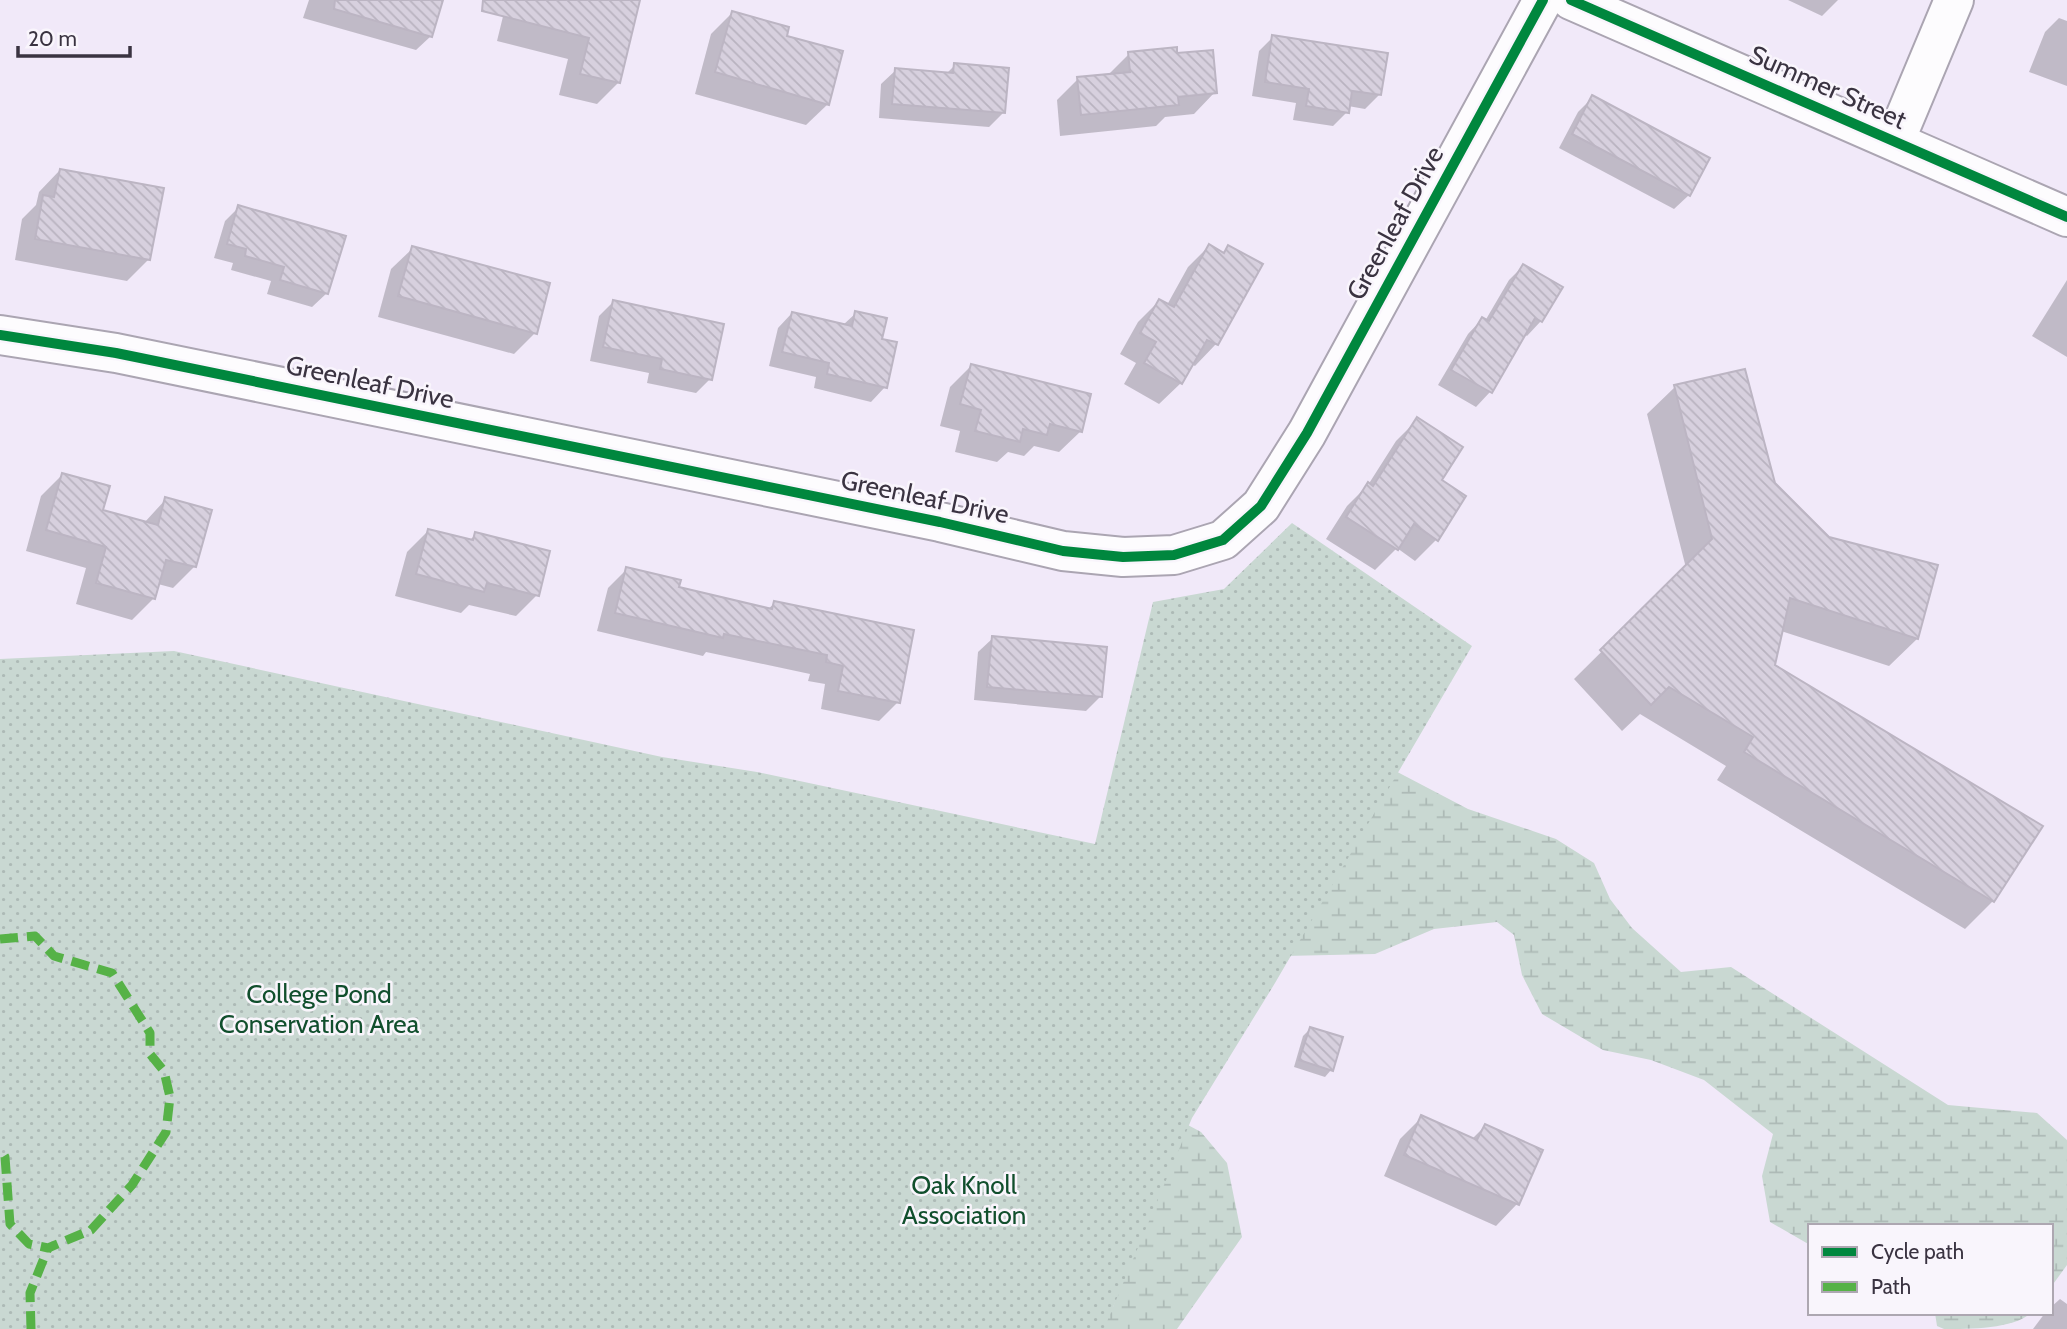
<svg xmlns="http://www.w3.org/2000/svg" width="2067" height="1329" font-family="Cabin,sans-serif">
<defs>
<pattern id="wetland-marsh" width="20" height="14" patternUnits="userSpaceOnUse" patternTransform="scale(1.75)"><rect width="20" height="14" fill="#c9d8d2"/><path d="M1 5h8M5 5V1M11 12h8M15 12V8" fill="none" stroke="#adbab6"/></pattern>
<pattern id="park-dots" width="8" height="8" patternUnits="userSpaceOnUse" patternTransform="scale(1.75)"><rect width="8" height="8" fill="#c9d8d2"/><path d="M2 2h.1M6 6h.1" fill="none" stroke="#adbab6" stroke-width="1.8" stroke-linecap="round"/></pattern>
<pattern id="building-back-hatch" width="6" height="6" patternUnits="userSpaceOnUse" patternTransform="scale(1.75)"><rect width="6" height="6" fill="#d7d0de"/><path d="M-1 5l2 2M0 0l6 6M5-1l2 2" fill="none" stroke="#b9b3c0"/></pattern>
</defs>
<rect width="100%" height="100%" fill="#f1e9f9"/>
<g fill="url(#wetland-marsh)">
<polygon points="1384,765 1468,809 1556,839 1594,863 1610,899 1632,928 1681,972 1731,967 1948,1105 2037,1113 2067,1140 2067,1265 2051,1287 2051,1226 1810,1226 1810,1245 1770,1222 1762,1176 1773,1134 1704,1080 1651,1060 1603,1050 1542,1014 1522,975 1514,935 1497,922 1434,929 1375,954 1284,956"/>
<polygon points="1158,1109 1201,1132 1227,1163 1242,1237 1177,1329 1086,1329 1113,1307 1142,1220"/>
<path d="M1935 1313H2031C2013 1329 1970 1329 1944 1329L1937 1326Z"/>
</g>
<polygon fill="url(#park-dots)" points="1292,523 1472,646 1275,983 1192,1118 1104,1329 0,1329 0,659 174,651 662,757 757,772 1095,844 1153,602 1224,589"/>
<g fill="#0003">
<polygon points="309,0 441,0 431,36 416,50 303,18"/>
<polygon points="510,0 639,0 618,83 597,104 559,95 568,59 497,41 506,4"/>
<polygon points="1788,0 1838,0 1822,16"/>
<polygon points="732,13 784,37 828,104 806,125 695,94 711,34"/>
<polygon points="2059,18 2067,21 2067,86 2029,72 2045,32"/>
<polygon points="1273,37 1380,94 1365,109 1348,106 1347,112 1333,126 1293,120 1296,103 1252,96 1259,51"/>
<polygon points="1129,54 1175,55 1215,92 1194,114 1165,117 1156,126 1060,136 1057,100 1078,79 1107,76"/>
<polygon points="955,65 1003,113 989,127 879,118 881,84 896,70 946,74"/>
<polygon points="1592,98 1689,195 1674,209 1559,148 1578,112"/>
<polygon points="60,170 149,259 127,281 15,260 22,219 36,205 39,192"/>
<polygon points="239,207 327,293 312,307 267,294 271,281 231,270 233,263 214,258 225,221"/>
<polygon points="1209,246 1222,254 1229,247 1260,265 1216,344 1195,366 1191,364 1181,383 1159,404 1124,384 1136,363 1120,354 1138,322 1159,301 1167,305 1188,267"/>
<polygon points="413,248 535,333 514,354 378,317 391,269"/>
<polygon points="1523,266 1541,321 1527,336 1524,334 1490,392 1476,407 1438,385 1468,334 1482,319 1485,321 1509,280"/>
<polygon points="2067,280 2067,357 2032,336"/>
<polygon points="613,302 710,379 696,393 647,383 649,373 590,361 599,316"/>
<polygon points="792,313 843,325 856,313 880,340 885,387 871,402 814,388 816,377 769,366 778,328"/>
<polygon points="971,366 1081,431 1059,452 1034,446 1024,456 1008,452 997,462 955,452 960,431 940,426 950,387"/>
<polygon points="1675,387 1773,484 1917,639 1889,666 1781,631 1773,666 1993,901 1965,929 1717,780 1726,766 1640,714 1622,731 1574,679 1686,568 1647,414"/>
<polygon points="1417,420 1440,481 1437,539 1415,561 1397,548 1375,570 1326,539 1347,506 1368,485 1396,441"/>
<polygon points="62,475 101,512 144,523 166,499 194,567 173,588 158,584 154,598 132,620 76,604 86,568 26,551 41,496"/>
<polygon points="428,531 469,541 476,534 537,595 516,616 469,605 461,613 395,596 407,552"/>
<polygon points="627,569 677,588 768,609 775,603 898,702 879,721 821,709 825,684 808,681 810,674 706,652 703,656 597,631 608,588"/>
<polygon points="993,638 1100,697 1086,711 974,700 978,652"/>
<polygon points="1310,1029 1331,1070 1325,1077 1294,1067 1303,1036"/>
<polygon points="1422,1117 1471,1140 1485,1126 1541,1151 1517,1204 1496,1226 1384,1176 1400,1139"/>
<polygon points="2060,1299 2067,1304 2067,1329 2033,1329 2045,1313 2051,1313 2051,1307"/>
</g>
<g fill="url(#building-back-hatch)" stroke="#bcb5c3" stroke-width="2">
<polygon points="335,0 443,0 432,37 334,9"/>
<polygon points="483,0 640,0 620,83 580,74 589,38 482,11"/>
<polygon points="732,11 789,27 787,36 843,51 829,105 715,72"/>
<polygon points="1272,35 1388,53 1381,95 1352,91 1349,113 1306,106 1309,89 1265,82"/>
<polygon points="1177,47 1177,53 1213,50 1217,93 1178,97 1179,105 1081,115 1077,77 1130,72 1128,52"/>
<polygon points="954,63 1009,68 1005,113 892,104 895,68 953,73"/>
<polygon points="1592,95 1710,158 1690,196 1572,134"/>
<polygon points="60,169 164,188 150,260 35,239 43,195 54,197"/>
<polygon points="238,205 346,236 328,294 280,280 284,267 245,256 246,249 227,244"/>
<polygon points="1209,244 1224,253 1228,245 1263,264 1218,345 1207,340 1182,384 1144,363 1156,342 1140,333 1159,299 1174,307"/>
<polygon points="412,246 550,283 537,334 398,296"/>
<polygon points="1523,264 1563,287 1542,322 1535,318 1492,393 1451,370 1482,317 1489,321"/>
<polygon points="613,300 724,324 712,380 660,369 662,359 603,347"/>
<polygon points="855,311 887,318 882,339 897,342 887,388 827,374 829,363 782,352 792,312 852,326"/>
<polygon points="971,364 1091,394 1082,432 1050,424 1047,435 1023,429 1020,442 975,431 981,410 960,404"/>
<polygon points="1745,369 1775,483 1829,537 1938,565 1918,639 1790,598 1775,665 2043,826 1994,902 1744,752 1753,737 1669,687 1651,705 1600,650 1712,539 1674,385"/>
<polygon points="1417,417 1463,447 1442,480 1466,496 1438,541 1414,524 1398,550 1346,517 1368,482 1373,486"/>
<polygon points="62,473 110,486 103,510 158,525 165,497 212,510 196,567 166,560 155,599 96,583 106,547 46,530"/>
<polygon points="428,529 473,540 475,532 550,551 539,596 487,583 484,592 416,574"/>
<polygon points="626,567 681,580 679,587 772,609 774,601 914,630 900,703 838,691 843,666 826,662 827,655 724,634 723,638 615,613"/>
<polygon points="992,636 1107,647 1102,697 987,687"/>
<polygon points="1310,1027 1343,1037 1333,1071 1299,1060"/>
<polygon points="1421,1115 1477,1140 1485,1124 1543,1150 1519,1205 1404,1155"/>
</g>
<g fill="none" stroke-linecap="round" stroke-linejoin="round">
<defs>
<g id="street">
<polyline points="1895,141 1954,0"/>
<polyline points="0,335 116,353 940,522 1063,551 1123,557 1174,555 1223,540 1261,506 1307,433 1543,0"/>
</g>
<polyline id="secondary" points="1571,0 2067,217"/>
</defs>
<use href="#street" stroke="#aba5b2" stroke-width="42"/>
<use href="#secondary" stroke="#aba5b2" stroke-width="42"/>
<use href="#street" stroke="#fdfcfe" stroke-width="38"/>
<use href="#secondary" stroke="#fdfcfe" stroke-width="38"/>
<g stroke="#56b247" stroke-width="9" stroke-dasharray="18 9" stroke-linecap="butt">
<polyline points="0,939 35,936 54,956 112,973 150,1033 150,1054 164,1071 170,1097 166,1132 132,1185 91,1230 48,1248 29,1244 10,1224 5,1157 0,1149"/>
<polyline points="31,1329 30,1293 48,1248"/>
</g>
<defs>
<g id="cycleway">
<polyline points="1571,0 2067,217"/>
<polyline points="0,335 116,353 940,522 1063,551 1123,557 1174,555 1223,540 1261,506 1307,433 1543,0"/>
</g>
</defs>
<use href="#cycleway" stroke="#f9f5fc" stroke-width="15"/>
<use href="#cycleway" stroke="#00873e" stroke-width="10"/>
</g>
<g text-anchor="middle" stroke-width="5" stroke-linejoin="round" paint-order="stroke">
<g font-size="26" fill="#3a3341" stroke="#f9f5fc">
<text transform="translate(1828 87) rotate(24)" y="9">Summer Street</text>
<text transform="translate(1395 223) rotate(-61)" y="9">Greenleaf Drive</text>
<text transform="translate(370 382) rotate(12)" y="9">Greenleaf Drive</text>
<text transform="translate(925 497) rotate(12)" y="9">Greenleaf Drive</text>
</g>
<g font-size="26" fill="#114f2d" stroke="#f9f5fc">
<text x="319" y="1003">College Pond<tspan x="319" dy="30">Conservation Area</tspan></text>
<text x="964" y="1194">Oak Knoll<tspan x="964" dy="30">Association</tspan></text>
</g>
</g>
<rect x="1808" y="1224" width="245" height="91" fill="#f9f5fc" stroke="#ada7b1" stroke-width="2"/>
<rect x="1822" y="1247" width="35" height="10" fill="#00873e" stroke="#ada7b1" stroke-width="2"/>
<text x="1871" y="1259" font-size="21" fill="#3a3341">Cycle path</text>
<rect x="1822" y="1282" width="35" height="10" fill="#56b247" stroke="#ada7b1" stroke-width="2"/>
<text x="1871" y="1294" font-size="21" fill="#3a3341">Path</text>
<path d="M18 46v10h112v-10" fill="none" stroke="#3a3341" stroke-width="3.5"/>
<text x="28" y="46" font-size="21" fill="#3a3341" stroke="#f9f5fc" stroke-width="5" paint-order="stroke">20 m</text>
</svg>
